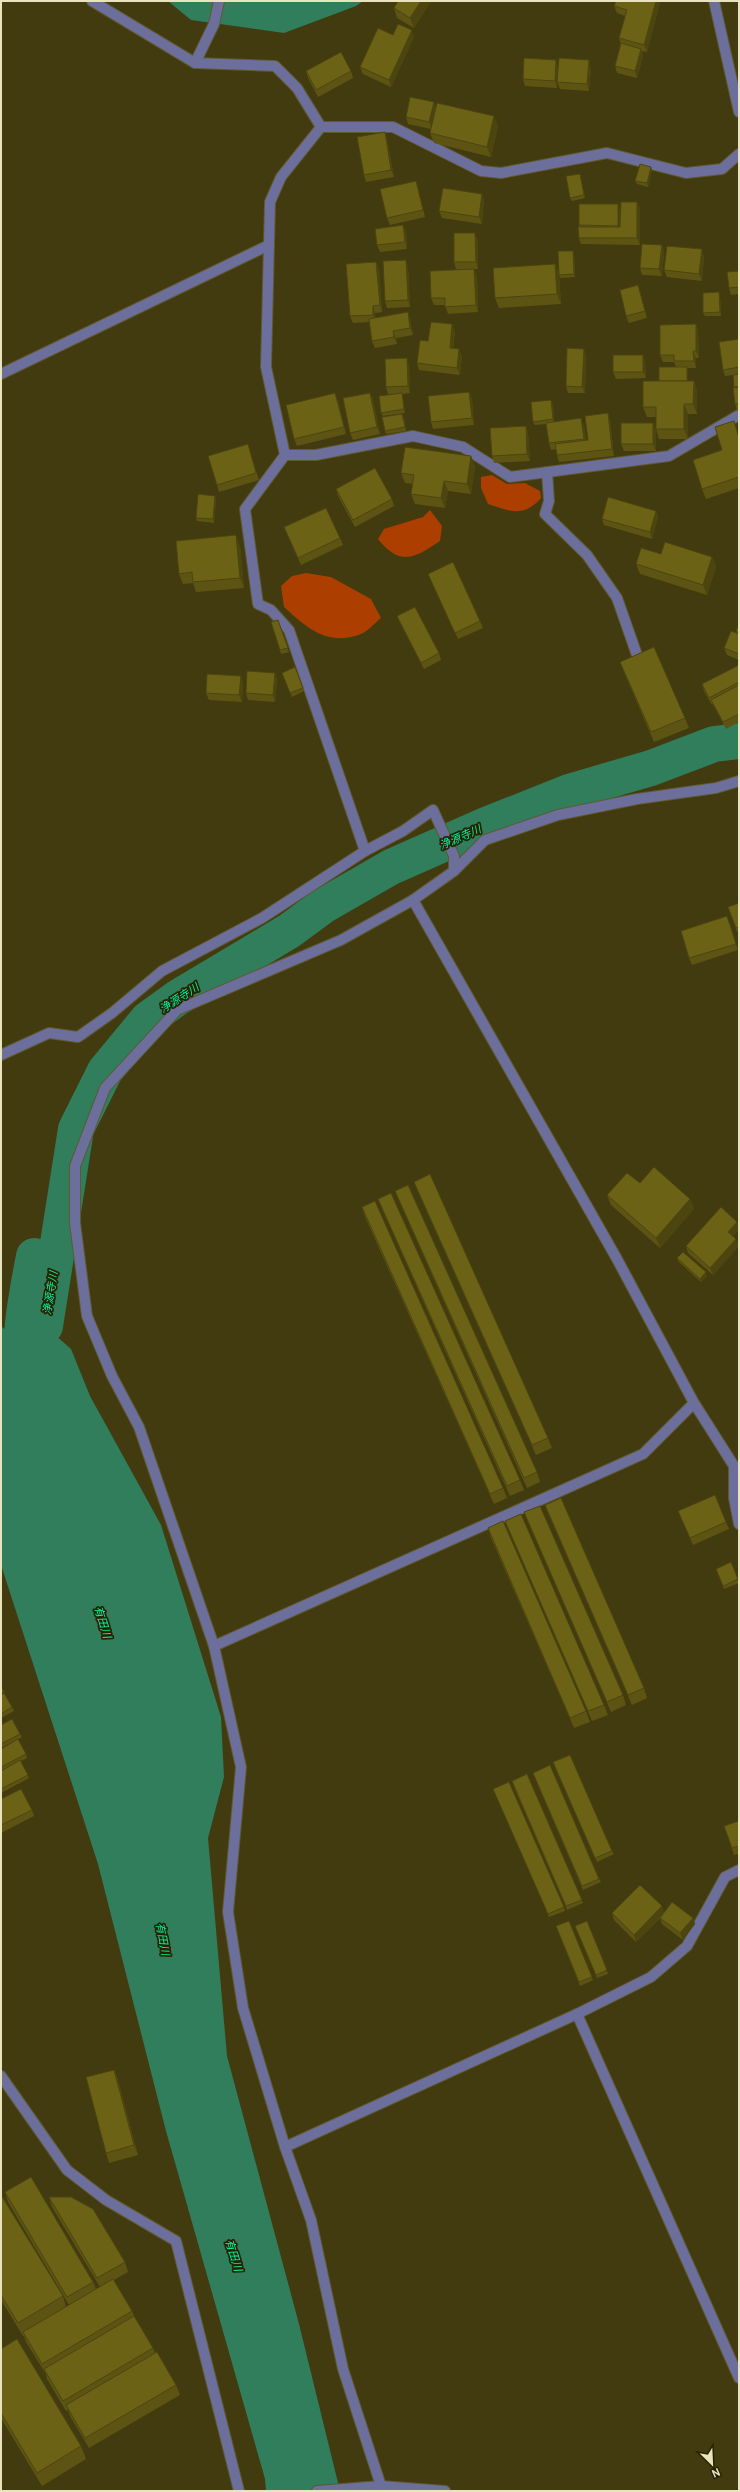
<svg xmlns="http://www.w3.org/2000/svg" width="740" height="2492" font-family="Overpass,'Noto Sans JP',sans-serif">
<rect width="100%" height="100%" fill="#413b0f"/>
<g fill="#ac3e00">
<path d="M492 475 507 484 525 483 540 491 541 498C524 518 509 511 488 504L481 488V477Z"/>
<path d="M430 510 442 526 440 541C415 558 400 567 378 539L384 529 423 517Z"/>
<path d="M306 573 331 577 371 599 381 618C375 623 368 631 361 634 328 647 307 628 284 607L281 586 292 576Z"/>
</g>
<g fill="#317e5d">
<polygon points="168,1 363,1 356,6 284,33 191,20"/>
<polygon points="1,1326 20,1343 36,1341 45,1326 71,1349 90,1396 161,1525 221,1717 224,1777 208,1838 227,2056 299,2324 340,2491 266,2491 265,2479 166,2131 98,1864 1,1565"/>
</g>
<g fill="none" stroke-linecap="round" stroke-linejoin="round">
<path stroke="#317e5d" stroke-width="36" d="M26 1393C16 1345 25 1304 34 1256L45 1326 76 1129 105 1071 148 1019 177 998 289 931 323 906 391 867 486 825 569 792 651 768 714 744 739 741"/>
<defs>
<g id="minor">
<polyline points="92,1 195,63 275,66 297,88 321,127"/>
<polyline points="714,1 739,112"/>
<polyline points="195,63 214,24 219,1"/>
<polyline points="321,127 281,177 270,202 266,367 285,455 245,509 258,604 271,610 289,630 365,851"/>
<polyline points="321,127 393,127 481,171 501,173 607,153 686,173 722,169 739,154"/>
<polyline points="1,374 269,245"/>
<polyline points="285,455 316,455 413,436 463,447 510,477 669,456 739,415"/>
<polyline points="547,472 549,501 545,514 587,555 617,598 638,658"/>
<polyline points="413,900 617,1259 694,1403 734,1466 734,1498 739,1524"/>
<polyline points="1,1055 49,1033 78,1037 112,1013 162,971 262,918 365,851 403,831 433,810 454,856 454,871"/>
<polyline points="214,1646 643,1454 694,1403"/>
<polyline points="577,2014 739,2378"/>
<polyline points="1,2076 67,2170 106,2200 176,2241 239,2491"/>
<polyline points="285,2147 577,2014 651,1977 687,1946 725,1877 739,1870"/>
<polyline points="381,2486 343,2369 311,2220 285,2147 243,2008 228,1912 241,1767 214,1646 139,1427 112,1376 87,1316 75,1223 75,1166 105,1088 177,1010 341,940 413,900 454,871 485,840 558,815 637,799 716,788 739,781"/>
<polyline points="317,2491 381,2486 445,2491"/>
</g>
</defs>
<use href="#minor" stroke="#5f592e" stroke-width="12"/>
<use href="#minor" stroke="#6c6e9c" stroke-width="10"/>
</g>
<g fill="#5d5413">
<polygon points="431,1 414,28 397,18 394,8"/>
<polygon points="616,1 660,1 660,2 647,52 642,51 643,56 637,78 617,73 615,66 621,44 619,38 625,16 617,13 614,6"/>
<polygon points="393,35 414,37 391,87 363,74 360,67"/>
<polygon points="556,60 558,67 557,81 591,67 589,91 560,89 557,82 557,88 525,86 523,79"/>
<polygon points="306,71 351,71 353,78 318,97 308,78"/>
<polygon points="434,102 436,109 498,126 491,157 434,143 430,133 431,129 408,124 406,117"/>
<polygon points="385,132 387,139 394,177 366,182 364,175"/>
<polygon points="652,170 648,187 637,184 635,181"/>
<polygon points="580,174 585,198 572,201 570,198"/>
<polygon points="416,181 418,188 425,217 390,225 387,218"/>
<polygon points="482,194 484,201 482,224 442,218 439,211"/>
<polygon points="637,202 640,209 640,245 581,244 579,238 579,225 621,211"/>
<polygon points="403,225 406,232 407,249 380,252 377,245"/>
<polygon points="478,240 478,269 456,269 454,262"/>
<polygon points="662,245 664,252 662,276 642,275 640,268"/>
<polygon points="574,254 575,277 560,278 559,275"/>
<polygon points="704,256 702,281 667,277 664,270"/>
<polygon points="376,262 379,269 382,312 375,313 375,318 408,312 410,319 413,335 396,338 397,344 375,348 372,341 369,322 353,323 350,316"/>
<polygon points="555,264 559,274 561,304 499,308 495,298"/>
<polygon points="408,267 410,307 387,308 385,301"/>
<polygon points="739,271 739,294 731,295 729,288"/>
<polygon points="477,276 478,312 448,314 445,305 434,305 431,298"/>
<polygon points="638,285 640,292 647,318 629,323 626,316"/>
<polygon points="719,292 720,296 721,316 705,316 703,313"/>
<polygon points="696,324 698,331 699,358 696,358 696,368 687,368 688,371 688,381 694,381 697,391 697,414 688,414 688,439 659,439 656,429 656,417 647,417 643,407 659,381 676,367 674,362 663,362 660,355"/>
<polygon points="455,331 453,349 462,356 460,375 419,370 417,363 428,341"/>
<polygon points="739,339 739,411 737,411 735,404 734,387 733,375 725,376 723,370"/>
<polygon points="586,355 585,393 568,393 566,386"/>
<polygon points="643,355 645,361 646,378 616,379 613,372"/>
<polygon points="409,365 410,393 402,394 405,413 383,416 381,413 395,394 388,394 386,387"/>
<polygon points="469,392 472,399 474,425 433,429 431,422"/>
<polygon points="370,393 373,399 380,434 353,440 350,433"/>
<polygon points="338,400 346,434 297,446 294,439"/>
<polygon points="553,404 554,422 584,425 586,441 588,440 608,413 610,420 614,456 559,462 557,455 556,449 551,450 549,443 546,424 535,425 533,422"/>
<polygon points="402,414 404,417 406,431 386,434 385,431"/>
<polygon points="653,423 656,430 656,451 624,451 621,444"/>
<polygon points="526,426 528,433 530,461 494,463 492,456"/>
<polygon points="739,437 739,488 706,499 702,489 722,450"/>
<polygon points="250,451 259,480 219,492 217,485"/>
<polygon points="475,466 471,494 448,491 445,508 415,504 411,494 413,484 405,483 401,473"/>
<polygon points="336,489 392,499 394,506 355,527 338,496"/>
<polygon points="216,499 214,523 197,521 196,518"/>
<polygon points="656,511 658,517 652,539 604,525 602,519"/>
<polygon points="284,527 340,538 343,545 301,565 287,534"/>
<polygon points="240,546 244,588 196,592 193,583 183,584 179,574"/>
<polygon points="661,554 712,557 716,567 707,595 640,574 636,564"/>
<polygon points="428,574 480,621 483,628 458,639 431,580"/>
<polygon points="397,616 439,653 441,660 424,669 400,623"/>
<polygon points="278,620 289,652 281,654 271,622"/>
<polygon points="739,624 739,660 727,655 724,648 736,633 736,631"/>
<polygon points="620,662 685,718 689,728 654,742 624,672"/>
<polygon points="739,665 739,722 726,729 713,704 712,705 704,691 702,684"/>
<polygon points="295,667 304,691 292,697 282,673"/>
<polygon points="275,673 277,680 275,702 248,700 246,693"/>
<polygon points="243,683 242,702 209,700 206,693"/>
<polygon points="739,903 739,931 737,932 728,907"/>
<polygon points="730,923 738,950 692,965 689,958"/>
<polygon points="414,1182 548,1438 552,1448 536,1455 418,1192"/>
<polygon points="640,1183 690,1199 694,1209 660,1248 611,1205 607,1195"/>
<polygon points="395,1191 537,1472 540,1482 527,1488 399,1201"/>
<polygon points="378,1199 520,1480 524,1490 510,1496 382,1209"/>
<polygon points="362,1207 503,1488 507,1498 494,1504 365,1217"/>
<polygon points="737,1222 739,1227 739,1230 733,1236 739,1246 713,1275 688,1253 686,1246"/>
<polygon points="677,1258 707,1276 701,1282 678,1261"/>
<polygon points="545,1505 644,1688 647,1698 632,1705 549,1515"/>
<polygon points="678,1511 726,1522 729,1529 693,1545"/>
<polygon points="524,1512 623,1695 626,1705 611,1712 528,1522"/>
<polygon points="505,1521 604,1705 608,1715 592,1721 509,1531"/>
<polygon points="488,1528 586,1711 590,1722 574,1728 491,1538"/>
<polygon points="717,1572 738,1579 739,1583 724,1589"/>
<polygon points="1,1686 4,1692 1,1694"/>
<polygon points="1,1695 12,1707 14,1711 1,1718"/>
<polygon points="1,1725 20,1734 22,1737 1,1748"/>
<polygon points="1,1749 26,1754 27,1758 21,1761 29,1778 1,1793"/>
<polygon points="554,1766 612,1851 614,1854 597,1862"/>
<polygon points="534,1776 599,1879 601,1882 583,1890"/>
<polygon points="513,1785 582,1900 583,1903 567,1910"/>
<polygon points="495,1792 564,1907 565,1911 549,1917"/>
<polygon points="1,1799 32,1810 34,1816 1,1833"/>
<polygon points="739,1821 739,1854 734,1855 724,1826"/>
<polygon points="664,1912 693,1918 695,1924 683,1940 662,1924 660,1918 636,1942 614,1920 612,1913"/>
<polygon points="569,1921 593,1980 580,1986 556,1926"/>
<polygon points="587,1921 608,1974 597,1978 575,1926"/>
<polygon points="114,2070 118,2080 138,2155 109,2163 106,2153"/>
<polygon points="5,2192 93,2282 96,2289 100,2287 52,2207 49,2197 125,2262 128,2272 114,2280 132,2311 134,2316 153,2348 155,2353 176,2385 180,2395 89,2448 70,2416 68,2410 66,2411 47,2379 46,2374 26,2342 24,2336 23,2336 1,2300 1,2195 63,2296 66,2307 69,2305 8,2202"/>
<polygon points="1,2349 81,2446 86,2459 42,2486 1,2418"/>
</g>
<g fill="#4c450f">
<polygon points="421,1 431,1 414,28 410,18"/>
<polygon points="656,1 660,1 660,2 647,52 644,45"/>
<polygon points="412,30 414,37 391,87 389,80"/>
<polygon points="641,49 643,56 637,78 635,71"/>
<polygon points="556,60 558,67 557,88 555,81"/>
<polygon points="589,60 591,67 589,91 587,84"/>
<polygon points="434,102 436,109 432,129 429,122"/>
<polygon points="494,116 498,126 491,157 487,147"/>
<polygon points="385,132 387,139 394,177 391,170"/>
<polygon points="651,167 652,170 648,187 647,183"/>
<polygon points="580,174 581,178 585,198 584,195"/>
<polygon points="482,194 484,201 482,224 479,217"/>
<polygon points="637,202 640,209 640,245 637,238"/>
<polygon points="618,204 621,211 620,232 618,226"/>
<polygon points="403,225 406,232 407,249 405,242"/>
<polygon points="475,233 478,240 478,269 476,262"/>
<polygon points="662,245 664,252 662,276 659,269"/>
<polygon points="702,249 704,256 702,281 699,274"/>
<polygon points="573,251 574,254 575,277 574,274"/>
<polygon points="406,260 408,267 410,307 408,300"/>
<polygon points="376,262 379,269 382,312 380,305"/>
<polygon points="555,264 559,274 561,304 557,294"/>
<polygon points="474,269 477,276 478,312 476,305"/>
<polygon points="719,292 720,296 721,316 720,312"/>
<polygon points="373,306 375,313 376,321 373,315"/>
<polygon points="408,312 410,319 413,335 410,328"/>
<polygon points="452,324 455,331 452,355 450,348"/>
<polygon points="696,324 698,331 699,358 696,351"/>
<polygon points="393,331 396,338 397,344 394,337"/>
<polygon points="459,349 462,356 460,375 457,368"/>
<polygon points="584,349 586,355 585,393 582,387"/>
<polygon points="693,351 696,358 696,368 694,361"/>
<polygon points="643,355 645,361 646,378 643,372"/>
<polygon points="407,358 409,365 410,393 408,386"/>
<polygon points="687,367 688,371 688,385 687,381"/>
<polygon points="694,381 697,391 697,414 693,404"/>
<polygon points="469,392 472,399 474,425 472,418"/>
<polygon points="335,393 338,400 346,434 344,427"/>
<polygon points="370,393 373,399 380,434 377,427"/>
<polygon points="402,393 403,396 405,413 404,409"/>
<polygon points="551,400 553,404 554,423 553,419"/>
<polygon points="684,404 688,414 688,439 684,429"/>
<polygon points="608,413 610,420 614,456 612,449"/>
<polygon points="402,414 404,417 406,431 405,427"/>
<polygon points="581,418 584,425 586,446 584,439"/>
<polygon points="653,423 656,430 656,451 653,444"/>
<polygon points="526,426 528,433 530,461 527,454"/>
<polygon points="471,456 475,466 471,494 467,484"/>
<polygon points="444,481 448,491 445,508 441,498"/>
<polygon points="215,496 216,499 214,523 213,519"/>
<polygon points="656,511 658,517 652,539 650,532"/>
<polygon points="236,535 240,546 244,588 240,578"/>
<polygon points="712,557 716,567 707,595 703,585"/>
<polygon points="275,673 277,680 275,702 273,695"/>
<polygon points="241,676 243,683 242,702 239,695"/>
<polygon points="690,1199 694,1209 660,1248 656,1238"/>
<polygon points="737,1222 739,1227 739,1230 731,1239 728,1232"/>
<polygon points="736,1239 739,1246 713,1275 710,1268"/>
<polygon points="706,1272 707,1276 701,1282 700,1279"/>
<polygon points="662,1906 664,1913 636,1942 634,1935"/>
<polygon points="693,1918 695,1924 683,1940 680,1933"/>
<polygon points="114,2070 118,2080 138,2155 134,2145"/>
</g>
<g fill="#6c6216" stroke="#4c450f">
<polygon points="398,1 421,1 410,18 394,8"/>
<polygon points="616,1 656,1 644,45 619,38 627,10 614,6"/>
<polygon points="398,24 412,30 389,80 360,67 378,28 393,35"/>
<polygon points="621,43 641,49 635,71 615,66"/>
<polygon points="341,52 351,71 316,90 306,71"/>
<polygon points="524,58 556,60 555,81 523,79"/>
<polygon points="559,58 589,60 587,84 557,82"/>
<polygon points="410,97 434,102 429,122 406,117"/>
<polygon points="437,103 494,116 487,147 430,133"/>
<polygon points="385,132 391,170 364,175 357,137"/>
<polygon points="640,164 651,167 647,183 635,181"/>
<polygon points="580,174 584,195 570,198 566,176"/>
<polygon points="416,181 423,210 387,218 380,189"/>
<polygon points="443,188 482,194 479,217 439,211"/>
<polygon points="621,202 637,202 637,238 579,238 578,227 620,227"/>
<polygon points="579,204 618,204 618,226 579,225"/>
<polygon points="403,225 405,242 377,245 375,229"/>
<polygon points="454,233 475,233 476,262 454,262"/>
<polygon points="642,244 662,245 659,269 640,268"/>
<polygon points="667,246 702,249 699,274 664,270"/>
<polygon points="558,251 573,251 574,274 559,275"/>
<polygon points="406,260 408,300 385,301 383,261"/>
<polygon points="376,262 380,305 373,306 373,315 350,316 346,264"/>
<polygon points="555,264 557,294 495,298 493,268"/>
<polygon points="474,269 476,305 445,307 445,298 431,298 430,271"/>
<polygon points="739,271 739,287 729,288 727,272"/>
<polygon points="638,285 645,311 626,316 620,290"/>
<polygon points="719,292 720,312 703,313 703,293"/>
<polygon points="408,312 410,328 393,331 394,337 372,341 369,319"/>
<polygon points="431,322 452,324 450,348 459,349 457,368 417,363 420,340 428,341"/>
<polygon points="696,324 696,351 693,351 694,361 674,361 674,355 660,355 660,325"/>
<polygon points="739,339 739,367 723,370 719,342"/>
<polygon points="567,348 584,349 582,387 566,386"/>
<rect x="613" y="355" width="30" height="17"/>
<polygon points="407,358 408,386 386,387 385,359"/>
<rect x="659" y="367" width="28" height="14"/>
<polygon points="739,374 739,387 734,387 733,375"/>
<polygon points="643,381 694,381 693,404 684,404 684,429 656,429 656,407 643,407"/>
<polygon points="739,387 739,404 735,404 733,388"/>
<polygon points="469,392 472,418 431,422 428,396"/>
<polygon points="335,393 344,427 294,439 286,405"/>
<polygon points="370,393 377,427 350,433 343,398"/>
<polygon points="402,393 404,409 381,413 379,396"/>
<polygon points="551,400 553,419 533,422 531,402"/>
<polygon points="608,413 612,449 557,455 555,444 588,440 585,416"/>
<polygon points="402,414 405,427 385,431 382,417"/>
<polygon points="581,418 584,439 549,443 546,423"/>
<polygon points="734,421 739,438 739,477 702,489 693,460 722,450 715,427"/>
<rect x="621" y="423" width="32" height="21"/>
<polygon points="526,426 527,454 492,456 490,428"/>
<polygon points="248,444 256,473 217,485 208,456"/>
<polygon points="405,447 471,456 467,484 444,481 441,498 411,494 414,475 401,473"/>
<polygon points="375,468 392,499 353,520 336,489"/>
<polygon points="198,494 215,496 213,519 196,518"/>
<polygon points="608,497 656,511 650,532 602,519"/>
<polygon points="326,508 340,538 298,558 284,527"/>
<polygon points="236,535 240,578 193,582 192,572 179,574 176,541"/>
<polygon points="665,542 712,557 703,585 636,564 641,548 661,554"/>
<polygon points="453,562 480,621 455,633 428,574"/>
<polygon points="415,607 439,653 421,663 397,616"/>
<polygon points="278,620 288,648 280,650 271,622"/>
<polygon points="739,624 739,633 736,631"/>
<polygon points="731,631 739,634 739,654 724,648"/>
<polygon points="654,647 685,718 651,732 620,662"/>
<polygon points="739,665 739,682 709,698 702,684"/>
<polygon points="295,667 303,688 290,693 282,673"/>
<polygon points="247,671 275,673 273,695 246,693"/>
<polygon points="207,674 241,676 239,695 206,693"/>
<polygon points="739,685 739,714 723,722 711,700"/>
<polygon points="739,903 739,927 736,928 728,907"/>
<polygon points="727,916 736,944 689,958 681,931"/>
<polygon points="654,1167 690,1199 656,1238 607,1195 627,1173 640,1183"/>
<polygon points="430,1174 548,1438 532,1445 414,1182"/>
<polygon points="408,1185 537,1472 524,1478 395,1191"/>
<polygon points="391,1193 520,1480 507,1486 378,1199"/>
<polygon points="375,1201 503,1488 490,1494 362,1207"/>
<polygon points="721,1207 737,1222 728,1232 736,1239 710,1268 686,1246"/>
<polygon points="683,1252 706,1272 700,1279 677,1258"/>
<polygon points="715,1495 726,1522 690,1538 678,1511"/>
<polygon points="561,1498 644,1688 628,1695 545,1505"/>
<polygon points="540,1506 623,1695 607,1702 524,1512"/>
<polygon points="521,1514 604,1705 588,1711 505,1521"/>
<polygon points="503,1521 586,1711 570,1718 488,1528"/>
<polygon points="731,1562 738,1579 723,1586 716,1569"/>
<polygon points="4,1693 12,1707 1,1714 1,1695"/>
<polygon points="12,1719 20,1734 1,1744 1,1725"/>
<polygon points="18,1739 26,1754 1,1767 1,1749"/>
<polygon points="570,1755 612,1851 595,1858 553,1762"/>
<polygon points="20,1760 28,1775 1,1789 1,1771"/>
<polygon points="550,1765 599,1879 582,1886 533,1773"/>
<polygon points="527,1774 582,1900 566,1906 512,1781"/>
<polygon points="509,1782 564,1907 548,1914 493,1789"/>
<polygon points="21,1789 32,1810 1,1825 1,1799"/>
<polygon points="739,1821 739,1846 732,1848 724,1826"/>
<polygon points="640,1885 662,1906 634,1935 612,1913"/>
<polygon points="672,1902 693,1918 680,1933 660,1918"/>
<polygon points="569,1921 592,1977 579,1982 556,1926"/>
<polygon points="587,1921 607,1970 596,1975 575,1926"/>
<polygon points="114,2070 134,2145 106,2153 86,2077"/>
<polygon points="31,2177 93,2282 67,2297 5,2192"/>
<polygon points="1,2195 63,2296 18,2323 1,2295"/>
<polygon points="49,2197 71,2197 93,2209 125,2262 97,2278"/>
<polygon points="113,2279 132,2311 42,2364 23,2332"/>
<polygon points="134,2316 153,2348 63,2401 44,2369"/>
<polygon points="17,2339 81,2446 37,2473 1,2413 1,2349"/>
<polygon points="157,2352 176,2385 85,2438 66,2405"/>
</g>
<g text-anchor="middle" stroke-width="3.5" stroke-linejoin="round" paint-order="stroke">
<g font-size="11" font-style="italic" fill="#05f1a7" stroke="#272200">
<text transform="translate(460 837) rotate(-24)" y="4">浄源寺川</text>
<text transform="translate(179 998) rotate(-33)" y="4">浄源寺川</text>
<text transform="translate(50 1293) rotate(-81)" y="4">浄源寺川</text>
<text transform="translate(103 1622) rotate(73)" y="4">有田川</text>
<text transform="translate(163 1939) rotate(79)" y="4">有田川</text>
<text transform="translate(234 2255) rotate(73)" y="4">有田川</text>
</g>
</g>
<rect width="740" height="2492" fill="none" stroke="#e9e4bd" stroke-width="4"/>
<g transform="translate(712 2464) rotate(156)" stroke="#272200" stroke-width="3" paint-order="stroke">
<path d="M0-3L7 15L0 10L-7 15Z" fill="#e9e4bd"/>
<text y="-6" font-size="11" font-weight="bold" text-anchor="middle" fill="#e9e4bd">N</text>
</g>
</svg>
